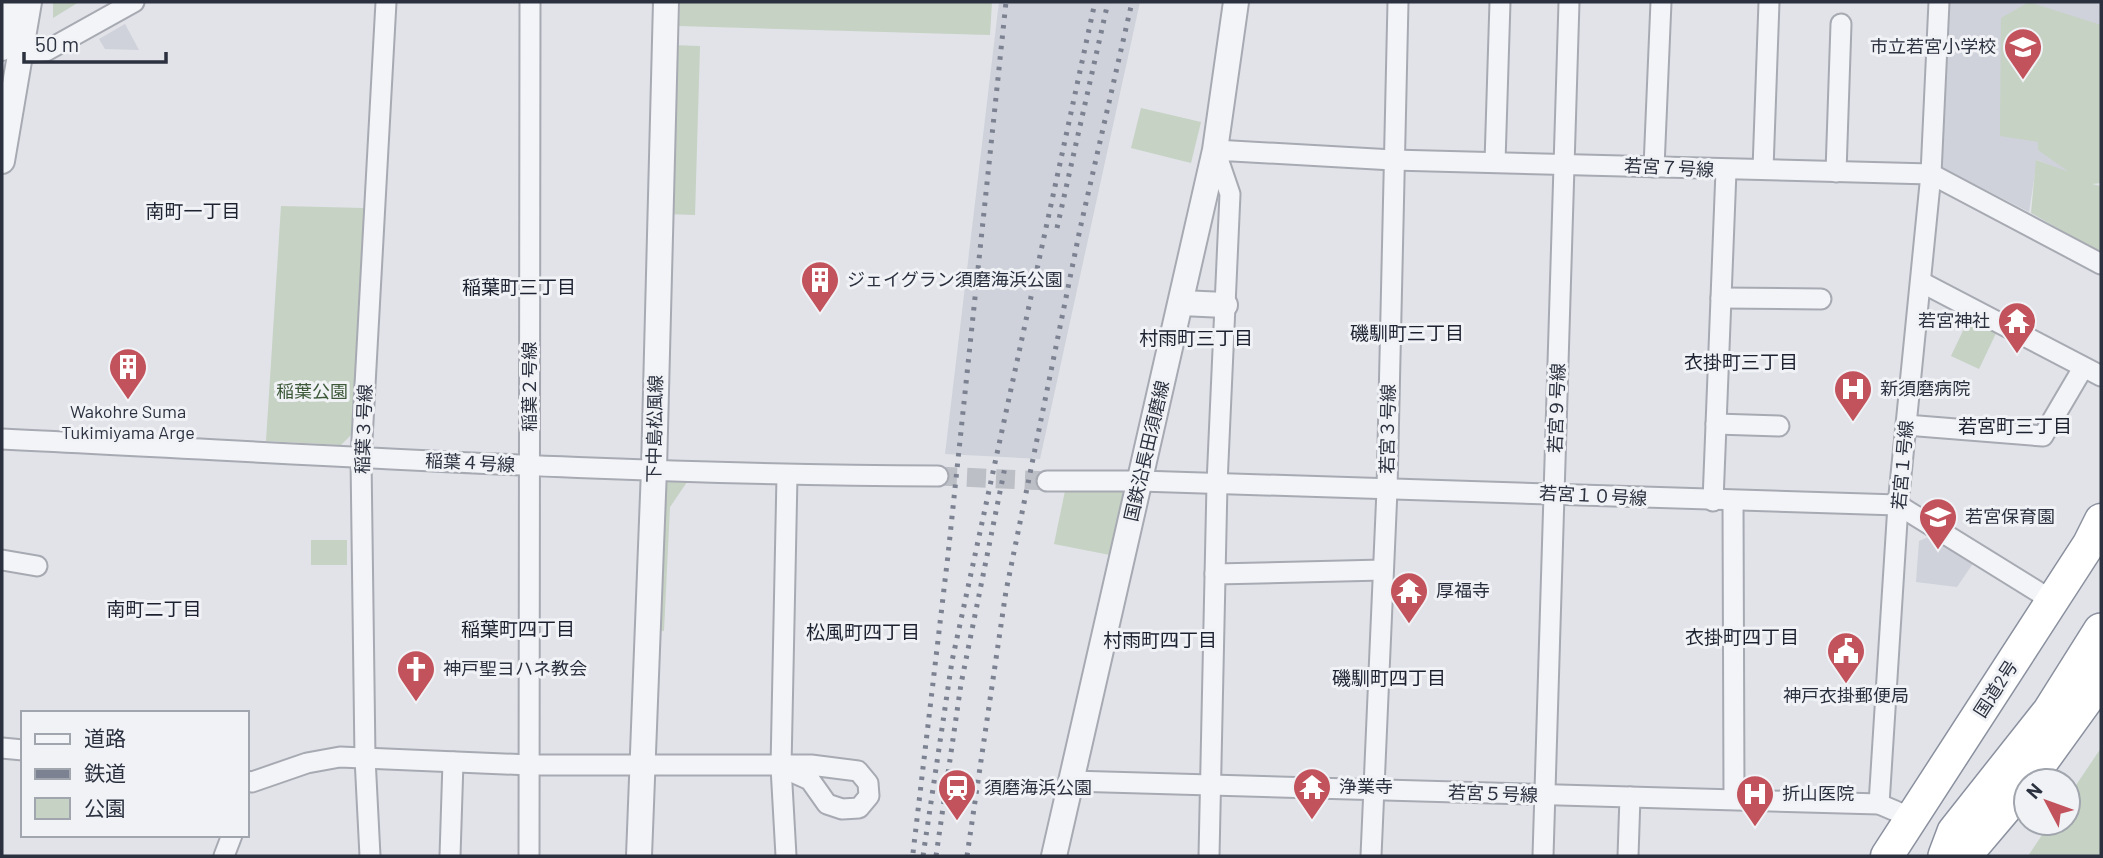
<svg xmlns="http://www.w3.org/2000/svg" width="2103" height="858" font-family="Barlow,'Noto Sans JP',sans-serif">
<rect width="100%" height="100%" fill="#e1e3e8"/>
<g fill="#cfd2da">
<polygon points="999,2 1140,2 1040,459 945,454"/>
<polygon points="1947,2 2101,2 2101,183 2078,177 2037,160 2029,212 1941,167"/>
<polygon points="125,24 139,50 105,49 99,39"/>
<polygon points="1933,535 1974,562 1957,587 1916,582 1919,541"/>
</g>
<g fill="#c6d2c3">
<polygon points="53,2 79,2 53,18"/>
<polygon points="680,2 992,2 990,35 679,26"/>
<polygon points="2029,2 2101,25 2101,183 2092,184 2101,186 2101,253 2031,213 2036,160 2069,172 2038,150 2038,142 2000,136 2001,18"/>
<polygon points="670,45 700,46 695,215 665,214"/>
<polygon points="1141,108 1201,122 1191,163 1131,148"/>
<polygon points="281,206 364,208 353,433 341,445 266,441"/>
<polygon points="1970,316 1998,329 1979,369 1951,356"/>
<polygon points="661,478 687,482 670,507 664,631 653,630"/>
<polygon points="1127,490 1110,555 1054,544 1065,491"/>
<rect x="311" y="540" width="36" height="25"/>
<polygon points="2101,748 2101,856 2028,856 2050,823 2068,823 2068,797"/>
</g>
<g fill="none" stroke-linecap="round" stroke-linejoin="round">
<polyline stroke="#bdbfc6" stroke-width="19" stroke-dasharray="19 10" stroke-linecap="butt" points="938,476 1047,481"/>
<defs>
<g id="minor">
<polyline points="22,53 46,51 134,2"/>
<polyline points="1495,162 1500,2"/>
<polyline points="1654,167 1661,2"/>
<polyline points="1763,169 1769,2"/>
<polyline points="1836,172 1841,24"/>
<polyline points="1921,282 2101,376"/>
<polyline points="1721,298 1821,299"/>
<polyline points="1716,424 1779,426"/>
<polyline points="1906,425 2043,436 2083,368"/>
<path d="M2 439C314 454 626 475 938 476"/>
<polyline points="1047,481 1140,481 1898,505 2053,601"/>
<polyline points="1713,501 1726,171"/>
<polyline points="1733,501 1734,798"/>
<polyline points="2,560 37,566"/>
<polyline points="1215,574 1383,570"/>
<polyline points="2,748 23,750"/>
<polyline points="247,781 252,782 307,763 340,757 530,765 811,765 858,771 868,783 869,796 859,808 842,809 827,804 810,780 781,767"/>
<polyline points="1071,781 1879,804 1912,818"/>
<polyline points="1879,804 1898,505 1931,174 1939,2"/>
<polyline points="224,856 232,835"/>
<polyline points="370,856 365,758 361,458 386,2"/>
<polyline points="450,856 453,762"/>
<polyline points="529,856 530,2"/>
<polyline points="786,856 781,767 787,476"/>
<polyline points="1209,856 1217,484 1230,194 1215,150 1393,160 1931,174 2101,264"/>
<polyline points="1371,856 1387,490 1398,2"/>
<polyline points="1543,856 1569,2"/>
<polyline points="1628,856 1630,797"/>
</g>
<g id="tertiary">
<polyline points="2,48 9,2"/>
<polyline points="2,161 29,2"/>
<polyline points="1181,303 1225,305"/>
<polyline points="639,856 654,469 666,2"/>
<polyline points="1054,856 1215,150 1236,2"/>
</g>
<g id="trunk">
<polyline points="2028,781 2101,680"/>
<polyline points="1887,856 2089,544 2101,520"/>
<polyline points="1965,856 2026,784"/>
</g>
<polyline id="motorway" points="1946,856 1955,832 2050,712 2101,631"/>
</defs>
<use href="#minor" stroke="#a7aab2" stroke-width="23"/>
<use href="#tertiary" stroke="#a7aab2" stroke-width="28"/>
<use href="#trunk" stroke="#8a909e" stroke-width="35"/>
<use href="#motorway" stroke="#8a909e" stroke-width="38"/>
<use href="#minor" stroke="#f3f4f7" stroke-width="19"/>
<use href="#tertiary" stroke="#f3f4f7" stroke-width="24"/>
<use href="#trunk" stroke="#fff" stroke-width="32"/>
<use href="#motorway" stroke="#fff" stroke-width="35"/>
<g stroke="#7c8291" stroke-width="5" stroke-dasharray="3.5 7" stroke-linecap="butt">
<polyline points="1057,228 1108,2"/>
<polyline points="913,853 948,555 1006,2"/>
<polyline points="923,856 952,661 1095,2"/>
<polyline points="936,856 961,684 1005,467"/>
<polyline points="967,856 1006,591 1080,229 1132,2"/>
</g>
</g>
<defs>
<symbol id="school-pin" viewBox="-11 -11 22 30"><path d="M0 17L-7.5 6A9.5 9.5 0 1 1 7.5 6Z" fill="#c2525b" stroke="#f0f2f6"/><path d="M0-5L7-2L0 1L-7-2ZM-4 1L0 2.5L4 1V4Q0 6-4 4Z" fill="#fff"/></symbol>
<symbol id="building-pin" viewBox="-11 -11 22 30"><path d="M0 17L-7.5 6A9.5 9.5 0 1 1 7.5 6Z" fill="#c2525b" stroke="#f0f2f6"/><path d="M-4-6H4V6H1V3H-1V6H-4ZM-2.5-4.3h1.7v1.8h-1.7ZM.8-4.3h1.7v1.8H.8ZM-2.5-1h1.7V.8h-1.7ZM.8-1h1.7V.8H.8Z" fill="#fff"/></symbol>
<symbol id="temple-pin" viewBox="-11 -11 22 30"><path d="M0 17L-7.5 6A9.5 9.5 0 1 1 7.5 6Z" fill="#c2525b" stroke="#f0f2f6"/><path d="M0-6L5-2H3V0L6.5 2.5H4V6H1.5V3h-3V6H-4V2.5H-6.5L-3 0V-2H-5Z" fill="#fff"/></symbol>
<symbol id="hospital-pin" viewBox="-11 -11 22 30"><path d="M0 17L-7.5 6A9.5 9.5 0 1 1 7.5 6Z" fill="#c2525b" stroke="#f0f2f6"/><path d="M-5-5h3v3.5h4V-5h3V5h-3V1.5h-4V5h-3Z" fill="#fff"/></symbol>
<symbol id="civic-pin" viewBox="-11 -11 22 30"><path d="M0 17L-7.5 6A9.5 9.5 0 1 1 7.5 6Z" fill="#c2525b" stroke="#f0f2f6"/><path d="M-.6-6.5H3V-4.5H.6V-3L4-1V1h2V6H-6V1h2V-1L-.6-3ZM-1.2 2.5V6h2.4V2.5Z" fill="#fff"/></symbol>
<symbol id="church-pin" viewBox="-11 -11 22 30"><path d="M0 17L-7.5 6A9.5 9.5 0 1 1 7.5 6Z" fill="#c2525b" stroke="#f0f2f6"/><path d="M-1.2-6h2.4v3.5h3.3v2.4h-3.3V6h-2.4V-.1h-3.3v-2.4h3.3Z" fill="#fff"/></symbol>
<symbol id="station-pin" viewBox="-11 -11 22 30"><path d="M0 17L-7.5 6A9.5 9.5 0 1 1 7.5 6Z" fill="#c2525b" stroke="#f0f2f6"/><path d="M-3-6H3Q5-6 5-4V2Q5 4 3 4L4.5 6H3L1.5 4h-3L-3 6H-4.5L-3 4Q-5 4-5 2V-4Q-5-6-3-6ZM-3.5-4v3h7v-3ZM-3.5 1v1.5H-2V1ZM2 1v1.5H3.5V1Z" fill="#fff"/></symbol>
</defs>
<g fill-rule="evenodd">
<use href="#school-pin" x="2001" y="25" width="44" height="60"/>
<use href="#building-pin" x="798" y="258" width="44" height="60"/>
<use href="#temple-pin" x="1995" y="299" width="44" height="60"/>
<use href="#building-pin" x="106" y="345" width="44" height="60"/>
<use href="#hospital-pin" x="1831" y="367" width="44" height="60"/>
<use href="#school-pin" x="1916" y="495" width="44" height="60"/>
<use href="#temple-pin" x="1387" y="569" width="44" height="60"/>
<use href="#civic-pin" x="1824" y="629" width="44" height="60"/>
<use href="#church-pin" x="394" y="647" width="44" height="60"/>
<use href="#temple-pin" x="1290" y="765" width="44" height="60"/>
<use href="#station-pin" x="935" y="766" width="44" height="60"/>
<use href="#hospital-pin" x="1733" y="772" width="44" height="60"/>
</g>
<g text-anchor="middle" stroke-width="6" stroke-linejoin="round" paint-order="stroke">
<g font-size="18" fill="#2b313f" stroke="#f0f2f6" text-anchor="start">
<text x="1996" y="53" text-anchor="end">市立若宮小学校</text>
<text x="847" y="286">ジェイグラン須磨海浜公園</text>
<text x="1990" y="327" text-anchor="end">若宮神社</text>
<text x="1880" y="395">新須磨病院</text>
<text x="128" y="418" text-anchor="middle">Wakohre Suma<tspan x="128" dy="21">Tukimiyama Arge</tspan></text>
<text x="1965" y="523">若宮保育園</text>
<text x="1436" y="597">厚福寺</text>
<text x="443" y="675">神戸聖ヨハネ教会</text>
<text x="1846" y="702" text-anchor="middle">神戸衣掛郵便局</text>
<text x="1339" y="793">浄業寺</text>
<text x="984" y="794">須磨海浜公園</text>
<text x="1782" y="800">折山医院</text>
</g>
<g font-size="18" fill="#2b313f" stroke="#f0f2f6">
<text transform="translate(1669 168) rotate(3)" y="6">若宮７号線</text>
<text transform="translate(530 387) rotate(-90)" y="6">稲葉２号線</text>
<text transform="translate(1557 408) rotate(-88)" y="6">若宮９号線</text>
<text transform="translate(364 429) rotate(-88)" y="6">稲葉３号線</text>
<text transform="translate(655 429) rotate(-89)" y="6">下中島松風線</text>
<text transform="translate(1388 429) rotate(-89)" y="6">若宮３号線</text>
<text transform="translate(1147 451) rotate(-77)" y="6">国鉄沿長田須磨線</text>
<text transform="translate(470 463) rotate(3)" y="6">稲葉４号線</text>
<text transform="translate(1903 465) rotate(-85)" y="6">若宮１号線</text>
<text transform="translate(1593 496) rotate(3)" y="6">若宮１０号線</text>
<text transform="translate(1996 689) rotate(-57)" y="6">国道2号</text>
<text transform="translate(1493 794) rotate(2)" y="6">若宮５号線</text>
</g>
<g font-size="18" fill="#3d5939" stroke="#f0f2f6">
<text x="312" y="398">稲葉公園</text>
</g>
<g font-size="19" fill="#1d2230" stroke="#f0f2f6">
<text x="193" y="218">南町一丁目</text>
<text x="519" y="294">稲葉町三丁目</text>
<text x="1407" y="340">磯馴町三丁目</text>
<text x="1196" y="345">村雨町三丁目</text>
<text x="1741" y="369">衣掛町三丁目</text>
<text x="2015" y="433">若宮町三丁目</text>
<text x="154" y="616">南町二丁目</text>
<text x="518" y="636">稲葉町四丁目</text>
<text x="863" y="639">松風町四丁目</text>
<text x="1742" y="644">衣掛町四丁目</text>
<text x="1160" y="647">村雨町四丁目</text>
<text x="1389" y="685">磯馴町四丁目</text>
</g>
</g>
<rect width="2103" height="858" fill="none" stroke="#2b313f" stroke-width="7"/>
<rect x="21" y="711" width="228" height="126" fill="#f0f2f6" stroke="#a1a5ad" stroke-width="2"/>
<rect x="35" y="734" width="35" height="10" fill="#f3f4f7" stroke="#a1a5ad" stroke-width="2"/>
<text x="84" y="746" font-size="21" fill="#2b313f">道路</text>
<rect x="35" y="769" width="35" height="10" fill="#7c8291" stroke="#a1a5ad" stroke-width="2"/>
<text x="84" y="781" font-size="21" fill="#2b313f">鉄道</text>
<rect x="35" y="798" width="35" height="21" fill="#c6d2c3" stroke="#a1a5ad" stroke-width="2"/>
<text x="84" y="816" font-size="21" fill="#2b313f">公園</text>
<g transform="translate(2047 802) rotate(311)"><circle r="33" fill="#f0f2f6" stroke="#a1a5ad" stroke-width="2"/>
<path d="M0-5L12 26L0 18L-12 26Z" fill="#c2525b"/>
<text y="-10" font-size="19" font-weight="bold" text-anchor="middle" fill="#2b313f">N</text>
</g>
<path d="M24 52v10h142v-10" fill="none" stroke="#2b313f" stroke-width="3.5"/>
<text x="35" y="52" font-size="21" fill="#2b313f" stroke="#f0f2f6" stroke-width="5" paint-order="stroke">50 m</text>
</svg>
